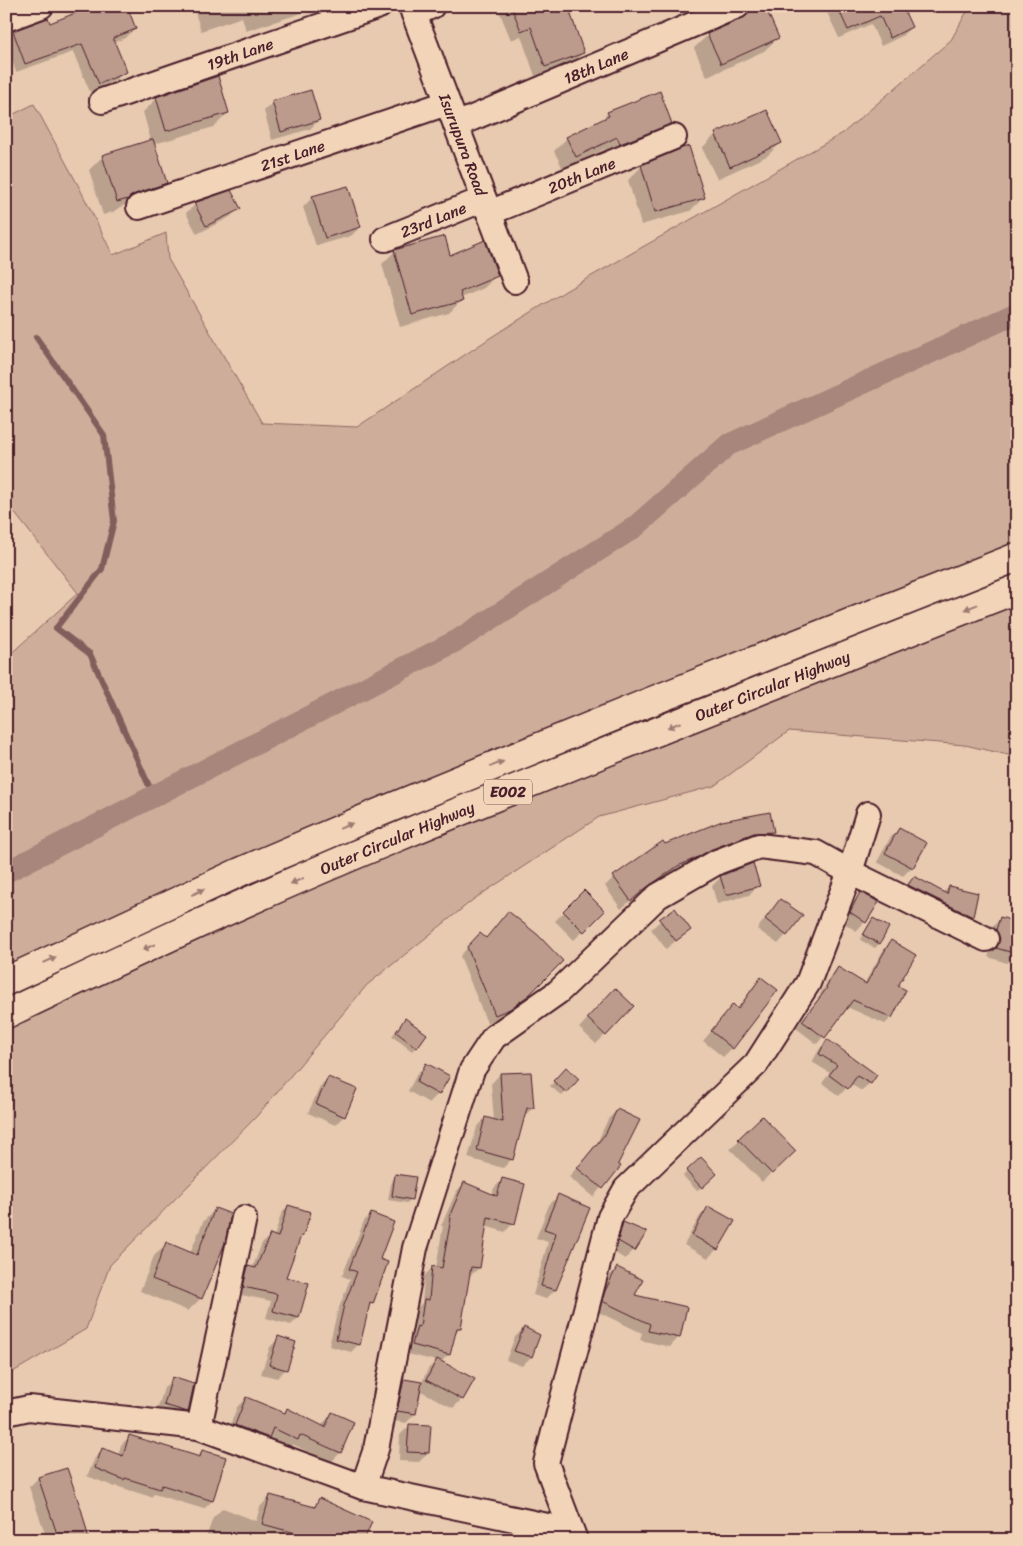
<svg xmlns="http://www.w3.org/2000/svg" width="1023" height="1546" font-family="Sriracha,sans-serif">
<rect width="100%" height="100%" fill="#e8cab1"/>
<filter id="ink" filterUnits="userSpaceOnUse"><feTurbulence type="fractalNoise" baseFrequency=".02" numOctaves="2"/><feDisplacementMap in="SourceGraphic" scale="10" xChannelSelector="R" yChannelSelector="G"/><feConvolveMatrix kernelMatrix="1 2 1 2 8 2 1 2 1" color-interpolation-filters="sRGB"/></filter>
<g filter="url(#ink)">
<polygon fill="#ceae9a" stroke="#8c6662" points="970,6 1017,6 1017,757 965,745 789,731 714,786 599,817 474,899 367,985 256,1117 110,1265 86,1329 6,1376 6,658 78,593 6,502 6,118 34,104 78,185 113,255 166,233 168,259 262,423 357,427 493,336 567,290 843,133 951,40"/>
<g fill="#0003">
<polygon points="193,6 313,6 299,14 246,31 242,17 201,31"/>
<polygon points="497,6 588,6 570,14 583,53 572,63 535,76 521,36 511,40"/>
<polygon points="749,6 763,6 778,38 764,51 707,77 694,48 708,35 737,22 737,18"/>
<polygon points="824,6 901,6 911,27 902,36 881,46 871,24 839,38"/>
<polygon points="49,24 134,29 125,38 113,43 125,72 116,80 90,92 73,52 16,72 6,44 6,40 14,32"/>
<polygon points="157,98 228,113 214,127 154,144 166,183 152,196 120,207 113,212 103,215 89,170 103,156 151,141 143,112"/>
<polygon points="273,102 319,120 310,129 272,140 264,111"/>
<polygon points="608,113 671,123 658,136 607,156 605,149 563,169 554,151 567,138 597,124"/>
<polygon points="716,134 781,143 767,156 717,179 702,148"/>
<polygon points="642,166 703,198 690,211 641,225 628,180"/>
<polygon points="347,187 360,227 351,236 316,246 303,207 312,198"/>
<polygon points="195,205 239,208 230,217 197,234 186,213"/>
<polygon points="395,251 449,257 497,275 484,288 461,298 461,301 449,313 400,327 382,264"/>
<polygon points="723,822 773,832 764,840 667,874 635,897 621,909 605,886 614,877 663,843 664,845"/>
<polygon points="899,829 912,867 903,876 877,862 890,838"/>
<polygon points="721,877 758,886 749,895 717,904 712,886"/>
<polygon points="914,877 943,893 949,887 977,894 972,917 963,925 905,886"/>
<polygon points="584,892 603,911 574,940 555,921"/>
<polygon points="861,894 865,922 856,931 841,921 852,903"/>
<polygon points="780,900 786,935 778,944 757,929"/>
<polygon points="674,909 690,929 666,949 651,929"/>
<polygon points="1001,918 1017,952 1007,963 988,957 991,948 988,940 992,927"/>
<polygon points="873,919 888,927 879,944 875,948 860,940 869,924"/>
<polygon points="485,939 561,961 519,1004 500,1017 487,1023 460,956 472,943"/>
<polygon points="891,942 896,987 891,1018 885,1024 847,1007 817,1044 796,1028 821,995 820,994 831,975 838,968 864,984 884,949"/>
<polygon points="761,979 732,1048 723,1057 703,1041 733,1006 737,1009 752,988"/>
<polygon points="606,999 605,1035 596,1044 579,1028"/>
<polygon points="401,1024 416,1047 412,1051 392,1036"/>
<polygon points="827,1041 870,1083 862,1091 850,1084 839,1096 822,1083 830,1073 812,1062 820,1048"/>
<polygon points="426,1065 438,1094 429,1103 408,1091 417,1074"/>
<polygon points="566,1069 578,1079 562,1096 550,1086"/>
<polygon points="500,1074 533,1108 523,1117 512,1159 503,1168 468,1158 477,1127 486,1118 494,1121 491,1084"/>
<polygon points="329,1078 344,1116 335,1125 308,1113 320,1087"/>
<polygon points="617,1110 617,1164 620,1166 593,1197 569,1177 597,1143 608,1119"/>
<polygon points="762,1118 794,1151 762,1182 730,1149"/>
<polygon points="701,1158 715,1174 697,1191 683,1176"/>
<polygon points="396,1175 411,1199 407,1203 388,1200 392,1179"/>
<polygon points="503,1179 513,1223 505,1232 485,1226 479,1268 470,1276 468,1276 459,1328 454,1333 449,1354 441,1362 462,1399 453,1408 419,1390 415,1414 406,1423 389,1420 395,1389 404,1380 421,1384 428,1369 436,1361 404,1353 409,1336 413,1332 416,1309 422,1303 424,1276 432,1268 436,1268 443,1226 441,1226 456,1192 464,1183 492,1195 494,1188"/>
<polygon points="558,1196 555,1290 546,1299 533,1295 548,1242 536,1238 549,1205"/>
<polygon points="288,1206 302,1236 298,1240 284,1277 298,1318 291,1325 266,1318 271,1301 237,1294 241,1275 248,1268 252,1269 262,1243 270,1236 274,1237 281,1214"/>
<polygon points="709,1207 733,1221 717,1249 708,1258 684,1245 700,1216"/>
<polygon points="215,1209 201,1298 188,1311 140,1291 154,1256 166,1244 190,1253 203,1222"/>
<polygon points="371,1214 378,1259 387,1263 371,1304 367,1308 359,1344 351,1352 329,1346 337,1313 350,1279 342,1276 364,1221"/>
<polygon points="623,1224 634,1250 625,1259 610,1250 614,1233"/>
<polygon points="617,1268 634,1296 679,1337 670,1347 640,1340 642,1333 594,1310 596,1302 608,1277"/>
<polygon points="524,1328 539,1336 531,1357 522,1366 506,1360 515,1337"/>
<polygon points="279,1338 286,1369 277,1378 261,1374 270,1347"/>
<polygon points="173,1379 187,1411 178,1420 156,1414 164,1388"/>
<polygon points="246,1398 284,1413 287,1410 321,1426 332,1413 353,1423 340,1453 331,1462 292,1444 288,1449 267,1438 259,1446 227,1434 237,1407"/>
<polygon points="409,1426 428,1453 419,1462 399,1461 400,1435"/>
<polygon points="130,1436 196,1458 203,1451 212,1501 204,1509 154,1494 151,1497 116,1486 115,1487 87,1476 95,1458 103,1449 118,1456 121,1445"/>
<polygon points="66,1469 88,1540 42,1540 46,1536 29,1487 38,1478"/>
<polygon points="270,1496 312,1508 320,1500 362,1540 205,1540 213,1518 223,1508 256,1521 260,1507"/>
<polygon points="166,1536 178,1540 162,1540"/>
</g>
<g fill="none" stroke-linecap="round" stroke-linejoin="round">
<polyline stroke="#835d5b" stroke-width="6" points="36,337 104,435 114,521 102,569 56,628 90,654 154,797"/>
<polyline stroke="#a9867b" stroke-width="22" points="6,872 458,640 635,527 728,445 1017,313"/>
</g>
<g fill="#bc9a8c" stroke="#4a1f2b">
<polygon points="93,6 127,6 136,29 113,38 127,72 99,84 82,44 25,64 13,31 48,18 50,23"/>
<polygon points="511,6 568,6 584,53 545,67 531,27 521,31"/>
<polygon points="751,6 765,6 779,38 721,64 707,34 743,18 748,14"/>
<polygon points="837,6 902,6 912,27 890,38 880,16 848,30"/>
<polygon points="218,76 229,113 166,131 156,97"/>
<polygon points="311,90 320,120 281,132 272,101"/>
<polygon points="660,91 672,124 620,144 617,137 576,157 566,137 609,116 607,112"/>
<polygon points="767,110 782,143 730,167 715,133"/>
<polygon points="153,139 167,183 135,194 128,199 117,202 102,155"/>
<polygon points="689,146 705,198 655,212 641,165 682,148"/>
<polygon points="348,186 361,227 325,238 312,196"/>
<polygon points="231,190 241,209 206,226 194,203"/>
<polygon points="445,236 450,255 485,240 498,276 460,292 463,301 412,315 394,250"/>
<polygon points="770,812 774,832 754,833 712,849 696,858 678,866 646,888 631,901 613,876 663,841 665,844 722,821"/>
<polygon points="899,828 927,843 913,868 885,853"/>
<polygon points="753,863 760,886 726,895 720,876"/>
<polygon points="914,876 947,894 949,886 978,893 973,917 908,885"/>
<polygon points="584,890 605,911 584,932 563,911"/>
<polygon points="860,892 879,902 866,923 850,912"/>
<polygon points="780,899 803,915 787,936 765,919"/>
<polygon points="675,908 691,930 676,941 659,919"/>
<polygon points="508,911 538,935 563,961 529,995 510,1009 495,1015 467,947 480,933 486,938"/>
<polygon points="1000,917 1017,922 1017,954 996,948 1000,939 996,930"/>
<polygon points="873,918 889,927 880,944 863,935"/>
<polygon points="891,940 916,955 898,986 906,990 892,1018 853,1000 825,1038 802,1021 827,988 826,987 838,967 866,984"/>
<polygon points="761,977 778,990 733,1049 711,1031 733,1004 738,1009"/>
<polygon points="615,988 634,1006 606,1036 587,1018"/>
<polygon points="405,1018 427,1034 417,1048 396,1032"/>
<polygon points="827,1039 877,1075 871,1084 857,1076 848,1089 829,1075 837,1065 819,1054"/>
<polygon points="426,1063 450,1076 439,1095 416,1082"/>
<polygon points="566,1067 579,1079 567,1093 553,1081"/>
<polygon points="531,1072 534,1108 527,1108 513,1160 477,1150 485,1117 503,1122 500,1073"/>
<polygon points="328,1077 357,1089 345,1117 316,1104"/>
<polygon points="617,1109 640,1120 618,1164 621,1166 603,1189 577,1168 606,1133"/>
<polygon points="762,1116 796,1151 772,1174 738,1139"/>
<polygon points="701,1157 717,1174 702,1188 686,1171"/>
<polygon points="395,1174 416,1177 412,1200 392,1196"/>
<polygon points="502,1178 525,1184 515,1224 488,1217 480,1268 471,1267 461,1328 457,1328 450,1355 412,1345 417,1326 420,1327 424,1299 429,1300 432,1266 442,1268 451,1218 449,1217 464,1182 497,1196"/>
<polygon points="558,1194 590,1208 556,1290 541,1286 556,1233 544,1229"/>
<polygon points="288,1205 311,1212 303,1236 301,1236 286,1277 309,1283 299,1318 273,1311 277,1294 243,1287 248,1266 256,1268 270,1234 278,1237"/>
<polygon points="708,1206 735,1221 718,1250 692,1235"/>
<polygon points="215,1208 231,1214 225,1243 202,1299 152,1279 166,1242 197,1255"/>
<polygon points="371,1213 394,1222 380,1259 388,1262 373,1304 370,1303 360,1345 336,1339 344,1305 357,1272 349,1269"/>
<polygon points="623,1222 647,1232 635,1251 618,1241"/>
<polygon points="617,1267 643,1280 635,1295 687,1307 680,1338 648,1331 650,1324 602,1301 605,1291"/>
<polygon points="524,1327 540,1335 532,1357 514,1351"/>
<polygon points="278,1336 296,1342 287,1370 269,1365"/>
<polygon points="437,1359 475,1379 463,1400 426,1380"/>
<polygon points="172,1377 194,1384 188,1412 164,1405"/>
<polygon points="404,1379 422,1382 416,1414 397,1411"/>
<polygon points="246,1397 285,1413 287,1408 325,1427 332,1412 354,1422 341,1453 300,1435 298,1440 273,1428 269,1438 235,1425"/>
<polygon points="409,1424 431,1425 429,1453 407,1452"/>
<polygon points="129,1435 200,1457 202,1450 226,1457 213,1501 162,1485 160,1489 125,1478 124,1480 95,1468 102,1448 123,1456"/>
<polygon points="67,1468 82,1512 89,1540 59,1540 38,1477"/>
<polygon points="270,1495 315,1507 319,1498 372,1522 364,1540 301,1540 303,1535 262,1524"/>
</g>
<g fill="none" stroke-linecap="round" stroke-linejoin="round">
<defs>
<g id="street">
<path id="s1" d="M411 6 515 281"/>
<polyline points="414,14 432,6"/>
<polyline points="6,19 41,6"/>
<path id="s2" d="M102 101 379 6"/>
<path id="s3" d="M456 125 737 6"/>
<path id="s4" d="M139 207 447 103"/>
<path id="s5" d="M489 213 674 137"/>
<path id="s6" d="M385 239 484 199"/>
<polyline points="6,1413 29,1408 199,1427 363,1487 571,1531"/>
<polyline points="199,1427 244,1218"/>
<polyline points="363,1487 376,1449 415,1248 472,1070 494,1037 558,992 658,896 717,862 759,846 816,853 850,872 986,939"/>
<polyline points="575,1540 546,1463 610,1217 626,1189 756,1064 808,983 850,872 868,814"/>
</g>
<g id="highway">
<polyline points="6,981 240,872 378,813 652,701 1017,557"/>
<path id="s7" d="M6 1014C134 953 262 893 393 839 600 753 808 671 1017 589"/>
</g>
</defs>
<use href="#street" stroke="#4a1f2b" stroke-width="28"/>
<use href="#highway" stroke="#4a1f2b" stroke-width="31"/>
<use href="#street" stroke="#f2d5b9" stroke-width="24"/>
<use href="#highway" stroke="#f2d5b9" stroke-width="28"/>
</g>
<defs><path id="oneway-solid" d="M-6-.8H1V-3.2L6.5 0L1 3.2V.8H-6Z" transform="scale(1.25)"/></defs>
<g fill="#9e7a72">
<use href="#oneway-solid" transform="translate(971 607) rotate(159)"/>
<use href="#oneway-solid" transform="translate(674 725) rotate(158)"/>
<use href="#oneway-solid" transform="translate(497 764) rotate(-22)"/>
<use href="#oneway-solid" transform="translate(346 826) rotate(-23)"/>
<use href="#oneway-solid" transform="translate(297 881) rotate(156)"/>
<use href="#oneway-solid" transform="translate(198 892) rotate(-25)"/>
<use href="#oneway-solid" transform="translate(149 947) rotate(156)"/>
<use href="#oneway-solid" transform="translate(50 960) rotate(-25)"/>
</g>
</g>
<g text-anchor="middle" stroke-width="4" stroke-linejoin="round" paint-order="stroke">
<rect fill="#f2d5b9" stroke="#7c5656" stroke-width="1" x="484" y="779.5" width="48" height="25" rx="4"/>
<g font-size="15" font-weight="bold" fill="#4a1f2b">
<text x="508" y="797">E002</text>
</g>
<g font-size="16" fill="#4a1f2b" stroke="#f2d5b9">
<text dy="6" stroke="none"><textPath href="#s2" startOffset="146">19th Lane</textPath></text>
<text dy="6" stroke="none"><textPath href="#s3" startOffset="152">18th Lane</textPath></text>
<text dy="6" stroke="none"><textPath href="#s1" startOffset="148">Isurupura Road</textPath></text>
<text dy="6" stroke="none"><textPath href="#s4" startOffset="162">21st Lane</textPath></text>
<text dy="6" stroke="none"><textPath href="#s5" startOffset="100">20th Lane</textPath></text>
<text dy="6" stroke="none"><textPath href="#s6" startOffset="52">23rd Lane</textPath></text>
<text dy="6" stroke="none"><textPath href="#s7" startOffset="834">Outer Circular Highway</textPath></text>
<text dy="6" stroke="none"><textPath href="#s7" startOffset="429">Outer Circular Highway</textPath></text>
</g>
</g>
<rect width="1023" height="1546" fill="none" stroke="#f2d5b9" stroke-width="25"/>
<rect x="12" y="12" width="998" height="1521" fill="none" stroke="#4a1f2b" stroke-width="2" filter="url(#ink)"/>
</svg>
